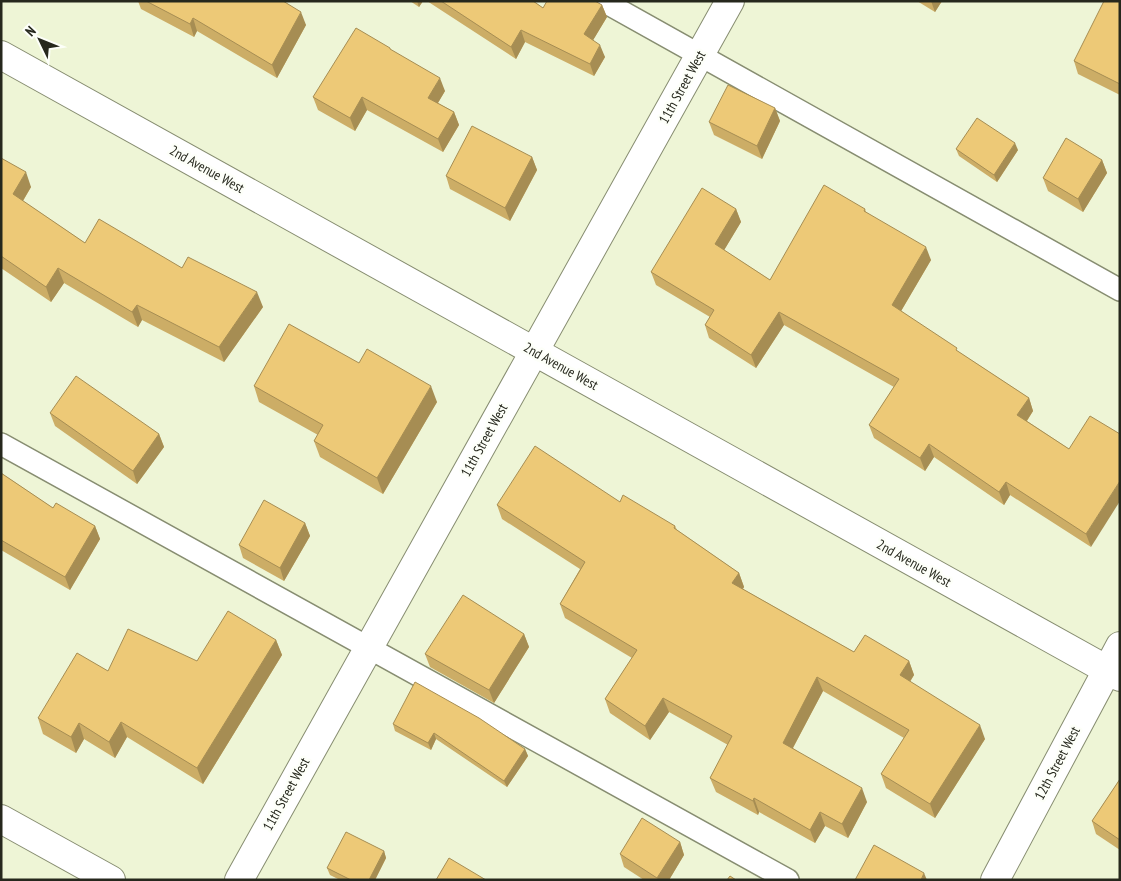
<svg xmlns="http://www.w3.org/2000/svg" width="1121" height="881" font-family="'PT Sans Narrow',sans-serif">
<rect width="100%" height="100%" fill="#eef5d6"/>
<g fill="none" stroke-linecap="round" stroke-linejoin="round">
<defs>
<g id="lane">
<polyline points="603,1 1120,290"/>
<polyline points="1,444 788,880"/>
</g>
<g id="street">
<polyline points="1,55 1120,677"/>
<polyline points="1,819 111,880"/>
<polyline points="995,880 1120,646"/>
</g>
<polyline id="secondary" points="239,880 730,1"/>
</defs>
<use href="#lane" stroke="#878d71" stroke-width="24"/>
<use href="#street" stroke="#878d71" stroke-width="30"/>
<use href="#secondary" stroke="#878d71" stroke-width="30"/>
<use href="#lane" stroke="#fff" stroke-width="21"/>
<use href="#street" stroke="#fff" stroke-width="28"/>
<use href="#secondary" stroke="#fff" stroke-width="28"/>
</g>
<g fill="#ccad66">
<polygon points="138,1 283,1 306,25 277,78 197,31 194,37 141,9"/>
<polygon points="410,1 423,1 419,7"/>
<polygon points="427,1 533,1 543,8 602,5 607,17 593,40 605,57 594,76 525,42 516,59"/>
<polygon points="917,1 942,1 935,12"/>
<polygon points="1120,1 1120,95 1078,74 1074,61"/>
<polygon points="391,50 445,91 438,103 454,112 459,125 443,152 367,110 355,131 318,110 313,97"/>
<polygon points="775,108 780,121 762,159 714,135 709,122"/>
<polygon points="956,149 1018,150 997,182 959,156"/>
<polygon points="532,157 537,170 510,221 450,189 446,176"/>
<polygon points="1,158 31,187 23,201 85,243 182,268 263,307 224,362 142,320 138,327 64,283 51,302 1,268"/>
<polygon points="1102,160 1107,173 1083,212 1048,191 1043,178"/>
<polygon points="736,209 741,222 724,250 770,280 865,209 866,212 931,260 901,311 959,352 1029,398 1033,411 1027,421 1069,449 1091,547 1010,495 1004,505 934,457 925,471 874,438 869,425 894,387 784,325 756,368 709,338 705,325 710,317 656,285 651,272"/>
<polygon points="359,363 437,402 383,494 320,457 314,441 318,435 259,402 254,386"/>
<polygon points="50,413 159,434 164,447 137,484 55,426"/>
<polygon points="1,473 53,508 95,526 100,539 70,590 1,550"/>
<polygon points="620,502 675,526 677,530 739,573 744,587 743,589 854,652 909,661 914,675 910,682 985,739 935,818 886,788 881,774 904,738 823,691 793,748 867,802 848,838 825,826 815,843 759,812 758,815 716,792 710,778 728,745 669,712 650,740 610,713 605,699 632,658 565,618 560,604 580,569 502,519 497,505"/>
<polygon points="305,523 310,536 284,581 243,558 239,545"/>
<polygon points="524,634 529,647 494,703 430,667 425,654"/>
<polygon points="276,640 282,655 203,784 127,737 115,758 84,739 76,753 43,734 38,718 108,671 197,661"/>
<polygon points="393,724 525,749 528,756 507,787 436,739 431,750 395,731"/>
<polygon points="1120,779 1120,850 1096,834 1092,821"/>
<polygon points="680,842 684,855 669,880 644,880 624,867 620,854"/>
<polygon points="384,851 386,858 375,880 340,880 330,875 327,868"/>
</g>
<g fill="#a68d53">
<polygon points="417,1 423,1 419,7"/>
<polygon points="931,1 942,1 935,12"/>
<polygon points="602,5 607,17 589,47 584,34"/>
<polygon points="301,12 306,25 277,78 272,65"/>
<polygon points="193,18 197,31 194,37 190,24"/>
<polygon points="521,30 525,42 516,59 511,47"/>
<polygon points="600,45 605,57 594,76 590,64"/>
<polygon points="440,78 445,91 433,111 428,98"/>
<polygon points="362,97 367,110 355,131 350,118"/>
<polygon points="775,108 780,121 762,159 757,146"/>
<polygon points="454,112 459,125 443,152 438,139"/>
<polygon points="1015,143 1018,150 997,182 994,175"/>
<polygon points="532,157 537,170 510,221 505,208"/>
<polygon points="1102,160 1107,173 1083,212 1078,199"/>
<polygon points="26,172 31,187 18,209 13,194"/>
<polygon points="736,209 741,222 720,257 715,244"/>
<polygon points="926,247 931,260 897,318 892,305"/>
<polygon points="58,268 64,283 51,302 46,287"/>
<polygon points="257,292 263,307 224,362 219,347"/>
<polygon points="137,305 142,320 138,327 132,312"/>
<polygon points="779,312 784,325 756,368 751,355"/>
<polygon points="431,386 437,402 383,494 377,478"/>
<polygon points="1029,398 1033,411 1022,428 1017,415"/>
<polygon points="159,434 164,447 137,484 133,471"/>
<polygon points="929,444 934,457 925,471 920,458"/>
<polygon points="1120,481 1120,501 1091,547 1086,534"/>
<polygon points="1006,482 1010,495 1004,505 999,492"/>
<polygon points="305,523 310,536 284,581 280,568"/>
<polygon points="95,526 100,539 70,590 65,577"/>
<polygon points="739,573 744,587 737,597 732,583"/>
<polygon points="524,634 529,647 494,703 489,690"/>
<polygon points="276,640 282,655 203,784 197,768"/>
<polygon points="909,661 914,675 905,689 900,675"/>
<polygon points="817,677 823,691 788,757 783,743"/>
<polygon points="663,698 669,712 650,740 645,726"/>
<polygon points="121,722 127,737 115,758 109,742"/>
<polygon points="79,723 84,739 76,753 71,737"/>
<polygon points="980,725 985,739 935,818 930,804"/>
<polygon points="434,733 436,739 431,750 428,743"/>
<polygon points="525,749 528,756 507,787 504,781"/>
<polygon points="862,788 867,802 848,838 842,824"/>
<polygon points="754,798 759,812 758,815 753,801"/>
<polygon points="820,812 825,826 815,843 810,830"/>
<polygon points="680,842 684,855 669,880 658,880 657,878"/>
<polygon points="384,851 386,858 375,880 369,880"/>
<polygon points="924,873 927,880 921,880"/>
</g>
<g fill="#edc977" stroke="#a68d53">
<polygon points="146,1 283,1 301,12 272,65 193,18 190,24"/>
<polygon points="441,1 533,1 543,8 547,1 595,1 602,5 584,34 600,45 590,64 521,30 511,47"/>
<polygon points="1104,1 1120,1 1120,84 1074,61"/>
<polygon points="356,28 390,48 390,49 440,78 428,98 454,112 438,139 362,97 350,118 313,97"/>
<polygon points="728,85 775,108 757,146 709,122"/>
<polygon points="977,118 1015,143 994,175 956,149"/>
<polygon points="472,126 532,157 505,208 446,176"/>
<polygon points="1066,138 1102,160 1078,199 1043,178"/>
<polygon points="1,158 26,172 13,194 85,243 99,219 182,268 188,257 257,292 219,347 137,305 132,312 58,268 46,287 1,256"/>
<polygon points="824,185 865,209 864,211 926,247 892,305 957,348 956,350 1029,398 1017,415 1069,449 1090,416 1120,434 1120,481 1086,534 1006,482 999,492 929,444 920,458 869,425 899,379 779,312 751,355 705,325 714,310 651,272 702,188 736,209 715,244 770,280"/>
<polygon points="289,324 359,363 367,349 431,386 377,478 314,441 323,425 254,386"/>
<polygon points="76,376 159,434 133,471 50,413"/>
<polygon points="535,446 620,502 623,495 675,526 674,528 739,573 732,583 854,652 865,635 909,661 900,675 980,725 930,804 881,774 909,730 817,677 783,743 862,788 842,824 820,812 810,830 754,798 753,801 710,778 732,736 663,698 645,726 605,699 637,650 560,604 585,562 497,505"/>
<polygon points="1,473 53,508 56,503 95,526 65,577 1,540"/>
<polygon points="264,500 305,523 280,568 239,545"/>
<polygon points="463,595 524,634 489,690 425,654"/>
<polygon points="228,611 276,640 197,768 121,722 109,742 79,723 71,737 38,718 77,653 108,671 128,629 197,661"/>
<polygon points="415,682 479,718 525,749 504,781 434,733 428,743 393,724"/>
<polygon points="1120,779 1120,840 1092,821"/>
<polygon points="642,818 680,842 657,878 620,854"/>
<polygon points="346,832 384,851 369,880 351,880 327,868"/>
<polygon points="874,845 924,873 921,880 855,880"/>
<polygon points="449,858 486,880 436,880"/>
<polygon points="730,876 736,880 727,880"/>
</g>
<g text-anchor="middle" stroke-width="5" stroke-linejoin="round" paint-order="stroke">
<g font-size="14" fill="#26281d" stroke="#fdfff9">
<text transform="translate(682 87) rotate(-61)" y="5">11th Street West</text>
<text transform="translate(207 169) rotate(29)" y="5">2nd Avenue West</text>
<text transform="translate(561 366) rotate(29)" y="5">2nd Avenue West</text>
<text transform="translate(484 440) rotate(-61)" y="5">11th Street West</text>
<text transform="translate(914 563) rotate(29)" y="5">2nd Avenue West</text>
<text transform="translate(1057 763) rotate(-62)" y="5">12th Street West</text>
<text transform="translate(286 794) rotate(-61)" y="5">11th Street West</text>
</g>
</g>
<rect width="1121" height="881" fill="none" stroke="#26281d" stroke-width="5"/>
<g transform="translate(40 40) rotate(313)" stroke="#fdfff9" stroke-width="4" paint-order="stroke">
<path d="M0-4L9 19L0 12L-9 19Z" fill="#26281d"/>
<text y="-8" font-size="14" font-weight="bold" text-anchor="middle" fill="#26281d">N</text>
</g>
</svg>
